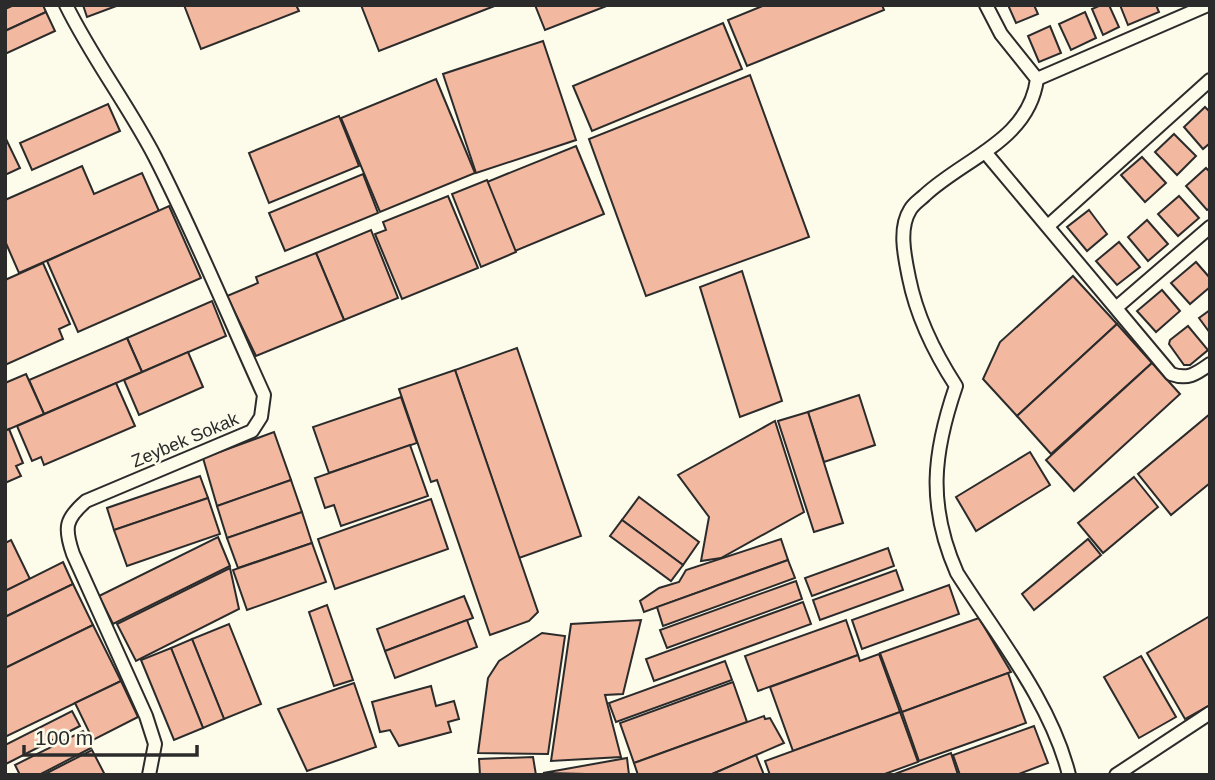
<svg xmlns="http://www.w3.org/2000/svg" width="1215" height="780" font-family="Helvetica,sans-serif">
<rect width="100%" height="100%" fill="#fdfbea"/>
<g fill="#f2b8a0" stroke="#2b2b2b" stroke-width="2">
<polygon points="14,5 43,5 46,12 5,31 5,9"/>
<polygon points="83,5 119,5 87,17"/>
<polygon points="184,5 296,5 299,11 201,49"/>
<polygon points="361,5 497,5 379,51"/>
<polygon points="535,5 609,5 545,30"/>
<polygon points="765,5 882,5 884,10 747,66 728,20"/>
<polygon points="1008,5 1034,5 1038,14 1016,23"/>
<polygon points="1101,5 1109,5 1119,27 1103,35 1092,9"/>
<polygon points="1120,5 1156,5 1159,12 1128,25"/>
<polygon points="46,12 55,31 5,54 5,31"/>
<polygon points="1085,12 1096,38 1071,50 1059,24"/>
<polygon points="723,23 742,69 592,131 573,86"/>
<polygon points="1050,26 1061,53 1039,62 1028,36"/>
<polygon points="543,41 576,140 476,173 443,74"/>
<polygon points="750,75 809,237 646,296 589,139"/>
<polygon points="436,79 475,173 380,212 341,118"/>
<polygon points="108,104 120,131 32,170 20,143"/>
<polygon points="1205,107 1210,112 1210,143 1203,149 1184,127"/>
<polygon points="339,116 359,166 269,203 249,153"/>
<polygon points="1174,134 1196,156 1177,175 1155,152"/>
<polygon points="5,137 20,168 5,175"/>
<polygon points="576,146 604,214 515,251 487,182"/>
<polygon points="1142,157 1166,183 1145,202 1121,175"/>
<polygon points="82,166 94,194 142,173 159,211 19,273 5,241 5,200"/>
<polygon points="1206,168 1210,172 1210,208 1207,210 1186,186"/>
<polygon points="363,174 378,213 285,251 269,213"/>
<polygon points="487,180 516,252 481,267 452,194"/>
<polygon points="448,196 478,268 402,299 375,234 386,230 383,222"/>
<polygon points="1179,196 1199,218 1178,236 1158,214"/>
<polygon points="169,206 201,278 78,332 47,261"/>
<polygon points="1089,210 1107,234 1087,251 1067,227"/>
<polygon points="1147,220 1168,244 1148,261 1128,237"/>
<polygon points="371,230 398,298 344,320 316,253"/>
<polygon points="1119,242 1140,267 1117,285 1096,261"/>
<polygon points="316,253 344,320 256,356 227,296 258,283 256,277"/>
<polygon points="1196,262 1210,278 1210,287 1190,304 1171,283"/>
<polygon points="43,263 70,324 59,329 63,339 5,365 5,280"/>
<polygon points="742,271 782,401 740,417 700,287"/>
<polygon points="1073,276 1117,324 1017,416 983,379 1000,342"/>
<polygon points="1162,290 1180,311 1156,332 1137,311"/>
<polygon points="212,301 226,336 142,372 127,338"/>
<polygon points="1210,310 1210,333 1199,318"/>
<polygon points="1117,324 1152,363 1051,454 1017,416"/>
<polygon points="1188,326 1208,350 1190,365 1184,365 1169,344 1170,340"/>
<polygon points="127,338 142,372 44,414 29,380"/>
<polygon points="517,348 581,536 519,558 455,370"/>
<polygon points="188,352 203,387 139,415 124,380"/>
<polygon points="1152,363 1180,394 1074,491 1046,460"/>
<polygon points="455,370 538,612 529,621 490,635 437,480 431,482 399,389"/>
<polygon points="26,374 44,414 5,431 5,383"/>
<polygon points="116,383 135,426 44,465 41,457 32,461 17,426"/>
<polygon points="859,395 875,445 824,462 808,412"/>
<polygon points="401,397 417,443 329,473 313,427"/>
<polygon points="808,412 843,523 814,532 778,421"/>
<polygon points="1210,414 1210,483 1171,515 1138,474"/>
<polygon points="775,421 804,512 721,558 701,561 709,517 678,475"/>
<polygon points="9,429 23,463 16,466 21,476 5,483 5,431"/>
<polygon points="274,432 291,480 217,506 203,458"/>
<polygon points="410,445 428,496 341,526 334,505 325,508 315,478"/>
<polygon points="1030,452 1050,485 976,531 956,497"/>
<polygon points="200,476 208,498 114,530 107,508"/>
<polygon points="1134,477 1158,507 1103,553 1078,523"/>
<polygon points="291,480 302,512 227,538 217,506"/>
<polygon points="639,497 699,542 683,565 622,520"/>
<polygon points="208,498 220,534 127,566 114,530"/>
<polygon points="431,499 448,549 335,589 318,539"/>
<polygon points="302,512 312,543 238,568 227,538"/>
<polygon points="622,520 683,565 671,581 610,536"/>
<polygon points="218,537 230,566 113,624 99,596"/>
<polygon points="781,539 788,560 644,612 640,601 659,588 679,582 686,570"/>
<polygon points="1088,539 1101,555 1034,610 1022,594"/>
<polygon points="11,540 30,579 5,591 5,543"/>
<polygon points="312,543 326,582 247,610 233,570"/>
<polygon points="888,548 894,566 812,596 805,578"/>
<polygon points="788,560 795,578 663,626 657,607"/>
<polygon points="63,562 73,584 5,617 5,591"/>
<polygon points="230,568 239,609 136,661 117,624"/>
<polygon points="896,570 903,590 820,620 813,600"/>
<polygon points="796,581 802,599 667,648 660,630"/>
<polygon points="73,584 93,625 5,668 5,617"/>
<polygon points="949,585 959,614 862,649 852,620"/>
<polygon points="464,596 473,618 385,651 377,629"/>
<polygon points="803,602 811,624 654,681 646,659"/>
<polygon points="327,605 353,680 334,686 309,612"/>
<polygon points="1210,616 1210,705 1185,719 1147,653"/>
<polygon points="979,618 1011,672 902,712 880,653"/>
<polygon points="467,620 477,647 395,678 385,651"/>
<polygon points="641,620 623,694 605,695 621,757 551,761 571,624"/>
<polygon points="846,620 858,655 758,691 745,656"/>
<polygon points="229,624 261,704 224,719 192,639"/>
<polygon points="93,625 121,681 5,737 5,668"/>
<polygon points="542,633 565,636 548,754 478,753 488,678 499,661"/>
<polygon points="192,639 224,719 203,728 171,648"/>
<polygon points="171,648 203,728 174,740 141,660"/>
<polygon points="879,654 900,712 793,751 770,687 858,655 860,661"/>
<polygon points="1141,656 1176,717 1139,738 1104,677"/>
<polygon points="725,661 732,680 616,722 609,703"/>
<polygon points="1008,673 1026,723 919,761 902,712"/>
<polygon points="121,681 138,717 93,740 75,703"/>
<polygon points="733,682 747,722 634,763 620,723"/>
<polygon points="354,683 376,747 307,771 278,709"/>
<polygon points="431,686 436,706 454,701 459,719 448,722 451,732 399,746 390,730 380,732 372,702"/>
<polygon points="72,711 80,726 6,764 5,745"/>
<polygon points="900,712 918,762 882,775 770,775 765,761"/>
<polygon points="764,716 765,719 770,718 784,743 710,775 638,775 634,763"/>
<polygon points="1034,726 1048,763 1016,775 960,775 953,755"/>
<polygon points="83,731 91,748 39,775 20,775 15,765"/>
<polygon points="92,750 105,775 43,775"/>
<polygon points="951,753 958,775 892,775"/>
<polygon points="756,755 764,775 710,775"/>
<polygon points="533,757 536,775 480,775 479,759"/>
<polygon points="627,758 629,775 543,773"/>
</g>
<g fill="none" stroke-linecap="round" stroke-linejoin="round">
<defs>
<g id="minor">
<path d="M66 5C92 58 128 105 155 157 195 235 228 316 264 395L261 417 252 431 86 501C65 519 64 528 73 554L146 716 155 744 149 775"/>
<path d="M986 5 1001 34 1037 79C1029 140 965 158 925 195 921 199 913 204 910 210 898 229 905 258 909 278 917 318 934 352 956 386 933 453 927 505 957 573 997 636 1051 702 1069 775"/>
<polyline points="1037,79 1208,5"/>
<path d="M985 152 1171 374C1188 380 1196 374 1210 364"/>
<polyline points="1048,226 1210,80"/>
<polyline points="1117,307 1210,227"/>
<polyline points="1116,775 1210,713"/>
</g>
</defs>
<use href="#minor" stroke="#2b2b2b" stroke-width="16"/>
<use href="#minor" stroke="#fdfbea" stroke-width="12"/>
</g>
<g text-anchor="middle" stroke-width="5" stroke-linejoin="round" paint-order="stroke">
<g font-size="18" fill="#2b2b2b" stroke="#fdfbea">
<text transform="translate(185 440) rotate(-23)" y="6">Zeybek Sokak</text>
</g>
</g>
<rect width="1215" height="780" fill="none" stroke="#2b2b2b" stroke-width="14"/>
<path d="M24 745v10h173v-10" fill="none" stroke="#2b2b2b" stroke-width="3.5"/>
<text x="35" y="745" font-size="21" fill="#2b2b2b" stroke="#fdfbea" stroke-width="5" paint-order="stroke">100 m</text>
</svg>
